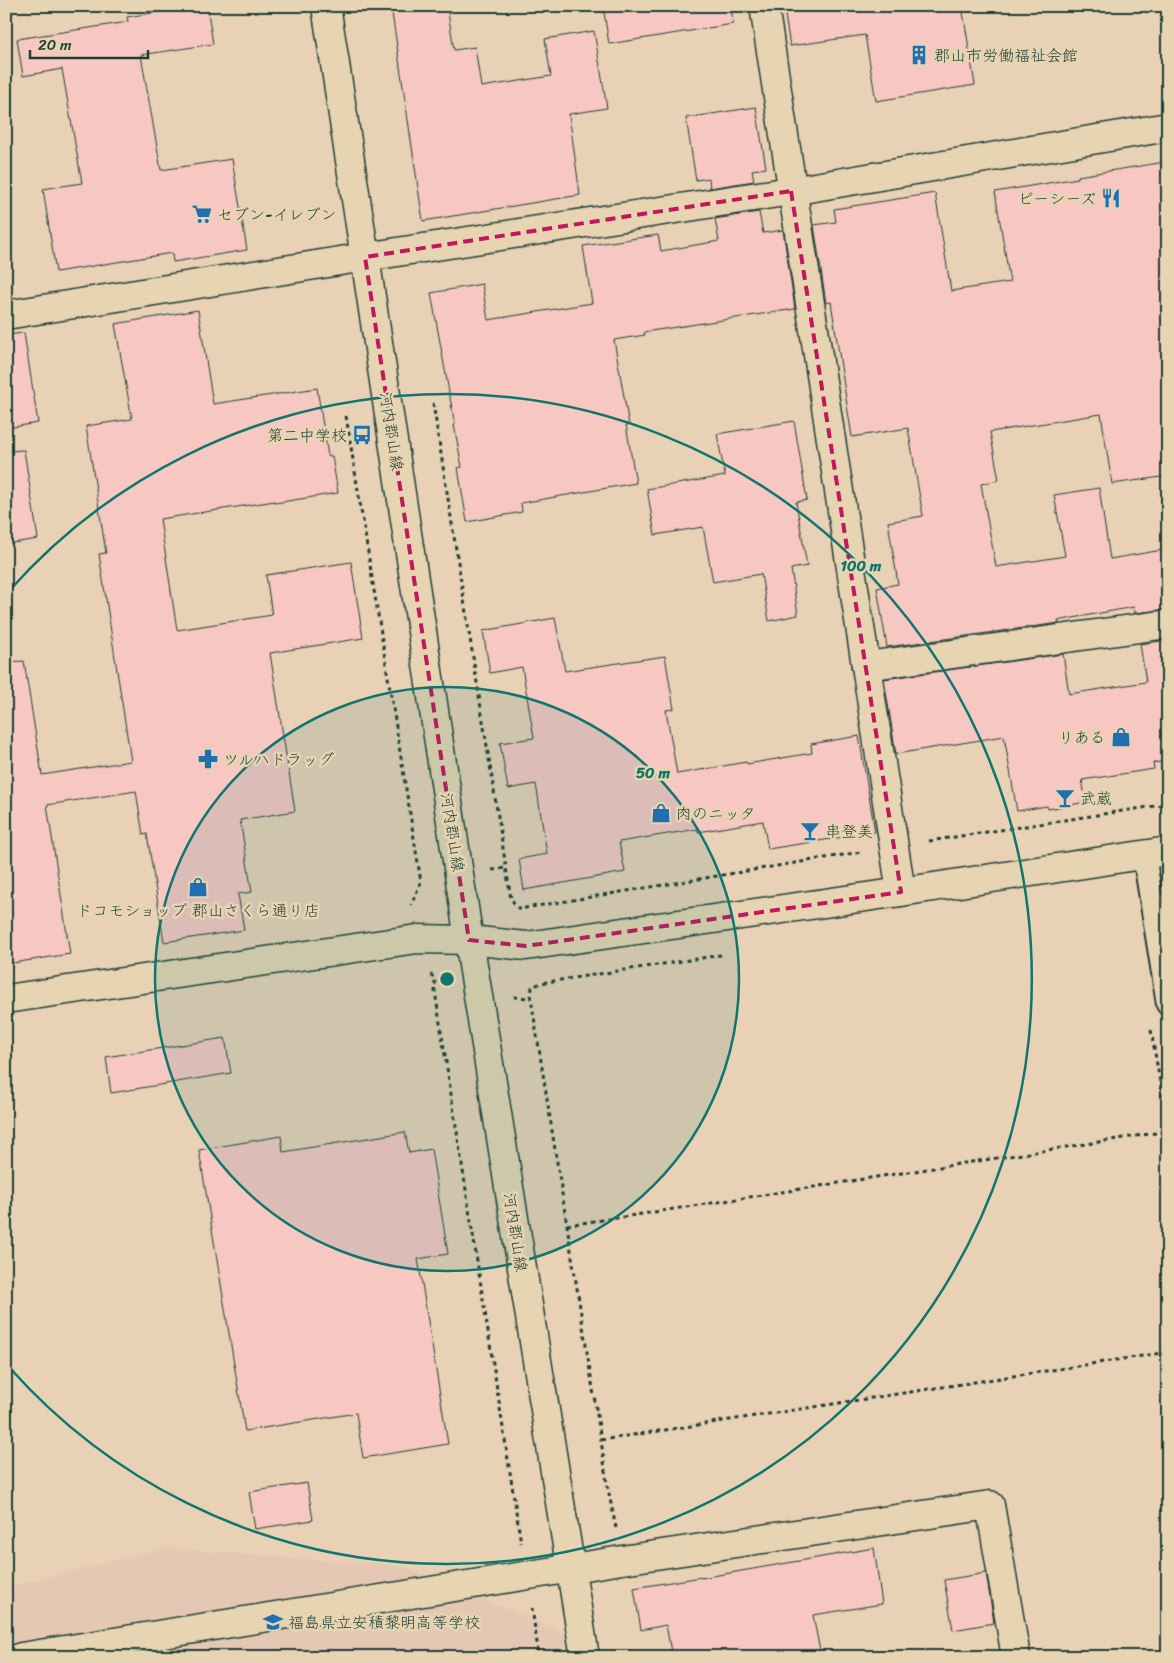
<svg xmlns="http://www.w3.org/2000/svg" width="1174" height="1663" font-family="Sriracha,'Klee One',sans-serif">
<rect width="100%" height="100%" fill="#e9d1b5"/>
<filter id="ink" filterUnits="userSpaceOnUse"><feTurbulence type="fractalNoise" baseFrequency=".02" numOctaves="2"/><feDisplacementMap in="SourceGraphic" scale="10" xChannelSelector="R" yChannelSelector="G"/><feConvolveMatrix kernelMatrix="1 2 1 2 8 2 1 2 1" color-interpolation-filters="sRGB"/></filter>
<g filter="url(#ink)">
<polygon fill="#e5c8b4" points="163,1548 403,1566 623,1657 6,1657 6,1588"/>
<g fill="#f7c7c2" stroke="#1f3d34">
<polygon points="196,6 207,6 213,44 141,55 161,170 232,159 247,250 173,262 172,253 56,272 43,189 82,183 62,69 23,76 17,39 128,22 127,17"/>
<polygon points="391,6 447,6 454,50 475,47 481,87 551,76 545,39 594,31 607,108 569,114 580,195 423,221"/>
<polygon points="603,6 731,6 733,24 609,44"/>
<polygon points="802,6 962,6 975,85 876,101 865,35 790,46 784,9"/>
<polygon points="756,107 766,168 752,170 754,181 710,188 709,178 696,180 686,118"/>
<polygon points="1165,162 1168,178 1168,476 1112,484 1101,414 990,432 999,480 981,484 996,567 1065,556 1054,495 1099,488 1110,559 1168,549 1168,609 1135,613 1134,607 1062,620 1058,621 1059,623 887,647 877,588 898,584 888,522 923,516 908,428 852,437 831,302 826,303 814,225 836,222 834,209 935,193 951,291 1010,282 995,192 1078,178 1078,176"/>
<polygon points="759,212 763,233 783,230 795,309 644,332 645,335 614,340 629,425 626,425 636,483 521,503 522,512 467,522 458,468 462,467 454,425 455,425 431,293 482,284 488,320 592,303 583,246 658,235 661,251 719,241 715,219"/>
<polygon points="198,310 213,404 317,388 328,456 332,456 338,493 275,503 275,501 160,519 177,630 272,615 266,575 351,562 363,638 270,653 295,811 240,820 252,892 238,894 244,930 164,942 147,834 143,835 136,791 47,805 70,954 6,964 6,662 24,661 42,775 131,761 99,554 106,553 86,426 132,419 115,324"/>
<polygon points="24,333 38,423 6,428 6,335"/>
<polygon points="794,421 807,500 796,502 807,566 791,569 798,615 769,621 761,574 713,582 703,527 655,535 647,489 725,476 717,434"/>
<polygon points="24,450 38,539 6,544 6,451"/>
<polygon points="555,618 565,671 665,656 674,709 666,710 677,774 746,762 747,764 812,753 811,744 859,736 875,832 768,849 763,821 698,832 698,829 619,842 625,872 524,890 519,859 547,854 536,784 508,789 500,743 534,738 522,667 490,673 483,631"/>
<polygon points="1168,640 1168,761 1153,763 1154,769 1082,780 1086,802 1048,809 1047,806 1017,811 1004,736 896,754 884,679 1063,654 1069,694 1146,682 1140,644"/>
<polygon points="225,1038 231,1073 111,1093 106,1057"/>
<polygon points="405,1132 409,1153 431,1149 448,1254 418,1259 448,1444 363,1458 356,1413 245,1431 199,1150 281,1136 283,1152"/>
<polygon points="307,1483 313,1520 255,1529 249,1492"/>
<polygon points="874,1548 882,1604 813,1615 820,1651 785,1657 672,1657 666,1625 641,1630 634,1588 701,1577 701,1578"/>
<polygon points="986,1573 994,1623 953,1630 944,1580"/>
</g>
<g fill="none" stroke-linecap="round" stroke-linejoin="round">
<defs>
<polyline id="service" points="1144,855 1168,1004"/>
<g id="minor">
<polyline points="764,6 901,892"/>
<polyline points="6,315 365,257 791,191 1168,127"/>
<polyline points="866,666 1168,624"/>
<polyline points="6,999 417,939 469,940"/>
<polyline points="21,1657 622,1560 990,1505 1016,1657"/>
</g>
<polyline id="tertiary" points="469,940 526,946 901,892 1168,851"/>
<polyline id="secondary" points="326,6 365,257 469,940 585,1657"/>
</defs>
<use href="#service" stroke="#1f3d34" stroke-width="26"/>
<use href="#minor" stroke="#1f3d34" stroke-width="31"/>
<use href="#tertiary" stroke="#1f3d34" stroke-width="31"/>
<use href="#secondary" stroke="#1f3d34" stroke-width="31"/>
<g stroke="#1f3d34" stroke-width="3" stroke-dasharray="4 4" stroke-linecap="butt">
<polyline points="433,403 511,899 519,909 861,852"/>
<polyline points="346,416 421,882 411,905"/>
<polyline points="929,841 1168,804"/>
<polyline points="492,870 506,868"/>
<polyline points="431,974 435,981 435,991 521,1543"/>
<polyline points="514,997 531,998"/>
<polyline points="1151,1030 1168,1128"/>
<polyline points="567,1225 623,1217 1168,1131"/>
<polyline points="601,1440 1168,1352"/>
<polyline points="616,1528 607,1484 601,1440 531,998 532,987 541,983 721,955"/>
<polyline points="532,1608 539,1657"/>
</g>
<use href="#service" stroke="#e6d4b2" stroke-width="22"/>
<use href="#minor" stroke="#e6d4b2" stroke-width="28"/>
<use href="#tertiary" stroke="#e6d4b2" stroke-width="28"/>
<use href="#secondary" stroke="#e6d4b2" stroke-width="28"/>
</g>
</g>
<path fill="none" stroke="#c2185b" stroke-width="4" stroke-dasharray="10 6" stroke-linejoin="round" d="M791 191 901 892 526 946 469 940 365 257Z"/>
<circle cx="447" cy="979" r="292" fill="#0f766e" fill-opacity=".12"/>
<g fill="none" stroke="#0f766e" stroke-width="2.5">
<circle cx="447" cy="979" r="292"/>
<path d="M9 591A585 585 0 1 1 9 1367"/>
</g>
<defs>
<symbol id="building-bare" viewBox="-9 -9 18 18"><path d="M-4-6H4V6H1V3H-1V6H-4ZM-2.5-4.3h1.7v1.8h-1.7ZM.8-4.3h1.7v1.8H.8ZM-2.5-1h1.7V.8h-1.7ZM.8-1h1.7V.8H.8Z" fill="#1f6fb2" stroke="#e6d4b2" stroke-width="2.5" paint-order="stroke"/></symbol>
<symbol id="restaurant-bare" viewBox="-9 -9 18 18"><path d="M-5-6h1v4h1v-4h1v4h1v-4h1v5L-1.5 .5V6h-2V.5L-5-1ZM5-6V6H3V1.5H1.5Q1.5-4 5-6Z" fill="#1f6fb2" stroke="#e6d4b2" stroke-width="2.5" paint-order="stroke"/></symbol>
<symbol id="supermarket-bare" viewBox="-9 -9 18 18"><path d="M-6-5.5h2.5l.6 2H6L4.5 2H-2.5L-4.4-4H-6ZM-1.5 3.2a1.3 1.3 0 1 0 .1 0ZM3 3.2a1.3 1.3 0 1 0 .1 0Z" fill="#1f6fb2" stroke="#e6d4b2" stroke-width="2.5" paint-order="stroke"/></symbol>
<symbol id="bus-bare" viewBox="-9 -9 18 18"><path d="M-5-6H5V4H4V6H2V4H-2V6H-4V4H-5ZM-3.5-4V0h7V-4ZM-3.5 1.2v1.5H-2V1.2ZM2 1.2v1.5H3.5V1.2Z" fill="#1f6fb2" stroke="#e6d4b2" stroke-width="2.5" paint-order="stroke"/></symbol>
<symbol id="shop-bare" viewBox="-9 -9 18 18"><path d="M-5-2.5h2.3a2.7 3.5 0 0 1 5.4 0H5L5.5 6h-11ZM-1.5-2.5h3a1.5 2.3 0 0 0-3 0Z" fill="#1f6fb2" stroke="#e6d4b2" stroke-width="2.5" paint-order="stroke"/></symbol>
<symbol id="pharmacy-bare" viewBox="-9 -9 18 18"><path d="M-2-6h4v4h4v4h-4v4h-4v-4h-4v-4h4Z" fill="#1f6fb2" stroke="#e6d4b2" stroke-width="2.5" paint-order="stroke"/></symbol>
<symbol id="bar-bare" viewBox="-9 -9 18 18"><path d="M-6-5H6L.8 .8V4.5H3.5V6h-7V4.5H-.8V.8Z" fill="#1f6fb2" stroke="#e6d4b2" stroke-width="2.5" paint-order="stroke"/></symbol>
<symbol id="school-bare" viewBox="-9 -9 18 18"><path d="M0-5L7-2L0 1L-7-2ZM-4 1L0 2.5L4 1V4Q0 6-4 4Z" fill="#1f6fb2" stroke="#e6d4b2" stroke-width="2.5" paint-order="stroke"/></symbol>
</defs>
<g fill-rule="evenodd">
<use href="#building-bare" x="905" y="41" width="28" height="28"/>
<use href="#restaurant-bare" x="1097" y="184" width="28" height="28"/>
<use href="#supermarket-bare" x="188" y="200" width="28" height="28"/>
<use href="#bus-bare" x="348" y="421" width="28" height="28"/>
<use href="#shop-bare" x="1107" y="723" width="28" height="28"/>
<use href="#pharmacy-bare" x="194" y="745" width="28" height="28"/>
<use href="#bar-bare" x="1051" y="784" width="28" height="28"/>
<use href="#shop-bare" x="647" y="799" width="28" height="28"/>
<use href="#bar-bare" x="796" y="817" width="28" height="28"/>
<use href="#shop-bare" x="184" y="873" width="28" height="28"/>
<use href="#school-bare" x="259" y="1608" width="28" height="28"/>
</g>
<g text-anchor="middle" stroke-width="5" stroke-linejoin="round" paint-order="stroke">
<g font-size="16" fill="#1f3d34" stroke="#e6d4b2" text-anchor="start">
<text x="934" y="61">郡山市労働福祉会館</text>
<text x="1096" y="204" text-anchor="end">ピーシーズ</text>
<text x="217" y="220">セブン-イレブン</text>
<text x="347" y="441" text-anchor="end">第二中学校</text>
<text x="1106" y="743" text-anchor="end">りある</text>
<text x="223" y="765">ツルハドラッグ</text>
<text x="1080" y="804">武蔵</text>
<text x="676" y="819">肉のニッタ</text>
<text x="825" y="837">串登美</text>
<text x="198" y="916" text-anchor="middle">ドコモショップ 郡山さくら通り店</text>
<text x="288" y="1628">福島県立安積黎明高等学校</text>
</g>
<g font-size="16" fill="#1f3d34" stroke="#e6d4b2">
<text transform="translate(392 431) rotate(81)" y="6">河内郡山線</text>
<text transform="translate(453 832) rotate(81)" y="6">河内郡山線</text>
<text transform="translate(516 1232) rotate(81)" y="6">河内郡山線</text>
</g>
</g>
<circle cx="447" cy="979" r="8" fill="#0f766e" stroke="#e6d4b2" stroke-width="2.5"/>
<g font-size="15" text-anchor="middle" font-weight="bold" fill="#0f766e" stroke="#e6d4b2" stroke-width="5" stroke-linejoin="round" paint-order="stroke">
<text x="861" y="571">100 m</text>
<text x="653" y="778">50 m</text>
</g>
<rect width="1174" height="1663" fill="none" stroke="#e6d4b2" stroke-width="25"/>
<rect x="12" y="12" width="1149" height="1638" fill="none" stroke="#1f3d34" stroke-width="2" filter="url(#ink)"/>
<path d="M30 50v8h118v-8" fill="none" stroke="#1f3d34" stroke-width="2.5"/>
<text x="38" y="50" font-size="15" fill="#1f3d34" stroke="#e6d4b2" stroke-width="4" paint-order="stroke">20 m</text>
</svg>
